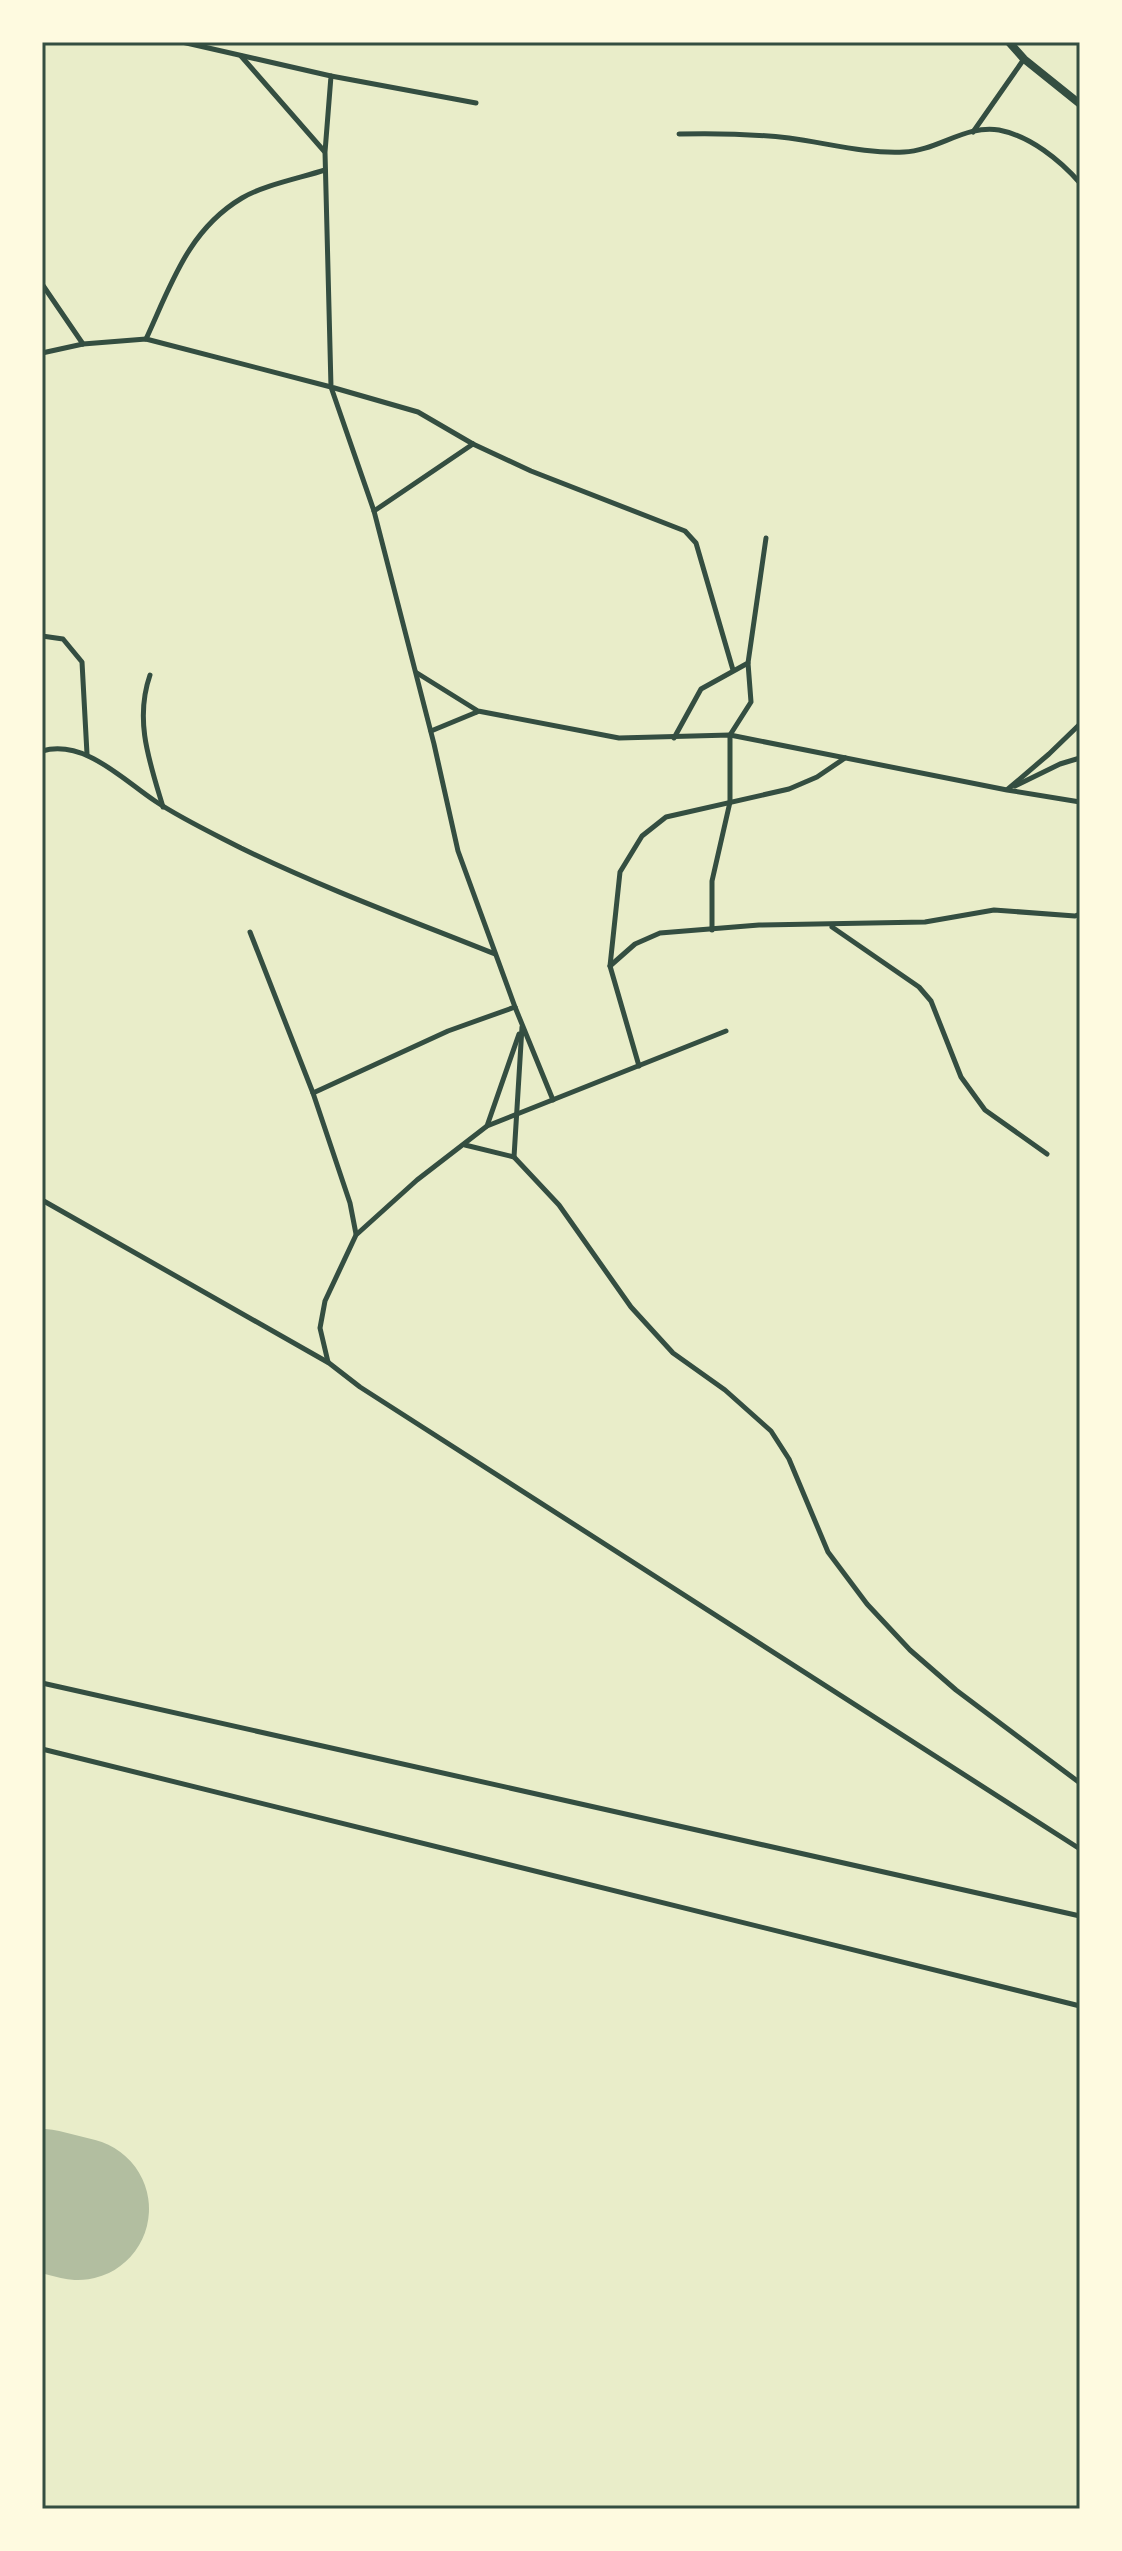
<svg xmlns="http://www.w3.org/2000/svg" width="1122" height="2551" font-family="'DejaVu Sans',sans-serif">
<rect width="100%" height="100%" fill="#e9edc9"/>
<g fill="none" stroke-linecap="round" stroke-linejoin="round">
<polyline stroke="#b2bea0" stroke-width="142" points="42,2200 78,2209"/>
<g stroke="#344e41" stroke-width="5">
<polyline points="182,42 331,76 325,152 331,387 418,412 473,444 531,471 685,531 696,543 733,670"/>
<polyline points="241,56 324,151"/>
<polyline points="331,76 476,103"/>
<polyline points="973,132 1024,59"/>
<path d="M679 134C716 133 752 134 789 138 827 143 866 154 904 152 936 151 967 124 999 130 1030 136 1060 160 1080 183"/>
<polyline points="42,284 83,344"/>
<path d="M146 339C171 285 188 230 242 198 264 185 300 178 325 170"/>
<polyline points="42,353 83,344 146,339 331,387 374,511 434,744 458,851 515,1007 553,1100"/>
<polyline points="374,511 473,444"/>
<polyline points="42,636 63,639 82,662 87,754"/>
<polyline points="417,673 478,711 619,738 730,735 1007,790 1080,802"/>
<path d="M150 675C134 721 150 763 163 807"/>
<polyline points="431,731 477,712"/>
<polyline points="674,738 701,689 748,663 766,538"/>
<path d="M42 751C84 739 122 779 155 801 182 819 212 833 241 848 323 888 410 920 495 954"/>
<polyline points="1015,786 1060,764 1080,758"/>
<polyline points="1008,789 1049,754 1080,724"/>
<polyline points="832,927 919,987 931,1001 961,1077 985,1110 1047,1154"/>
<polyline points="712,930 712,881 730,802 730,735 751,702 748,663"/>
<polyline points="250,932 313,1093 350,1203 356,1234"/>
<polyline points="610,966 635,944 660,933 759,925 925,922 994,910 1075,916 1080,914"/>
<polyline points="639,1066 610,966 620,872 642,836 666,817 789,789 817,777 845,758"/>
<polyline points="313,1093 448,1031 515,1007"/>
<polyline points="487,1126 519,1034"/>
<polyline points="465,1145 514,1157 559,1205 631,1307 673,1353 725,1390 771,1431 789,1459 828,1552 867,1604 910,1650 956,1690 1080,1783"/>
<polyline points="514,1157 522,1027"/>
<polyline points="42,1200 329,1363 360,1387 1080,1849"/>
<polyline points="328,1362 320,1328 325,1301 356,1235 417,1180 487,1126 726,1031"/>
<polyline points="42,1683 1080,1916"/>
<polyline points="42,1749 1080,2006"/>
</g>
<polyline stroke="#344e41" stroke-width="8" points="1009,42 1024,59 1080,104"/>
</g>
<rect width="1122" height="2551" fill="none" stroke="#fefae0" stroke-width="88"/>
<rect x="44" y="44" width="1034" height="2463" fill="none" stroke="#344e41" stroke-width="3"/>
</svg>
